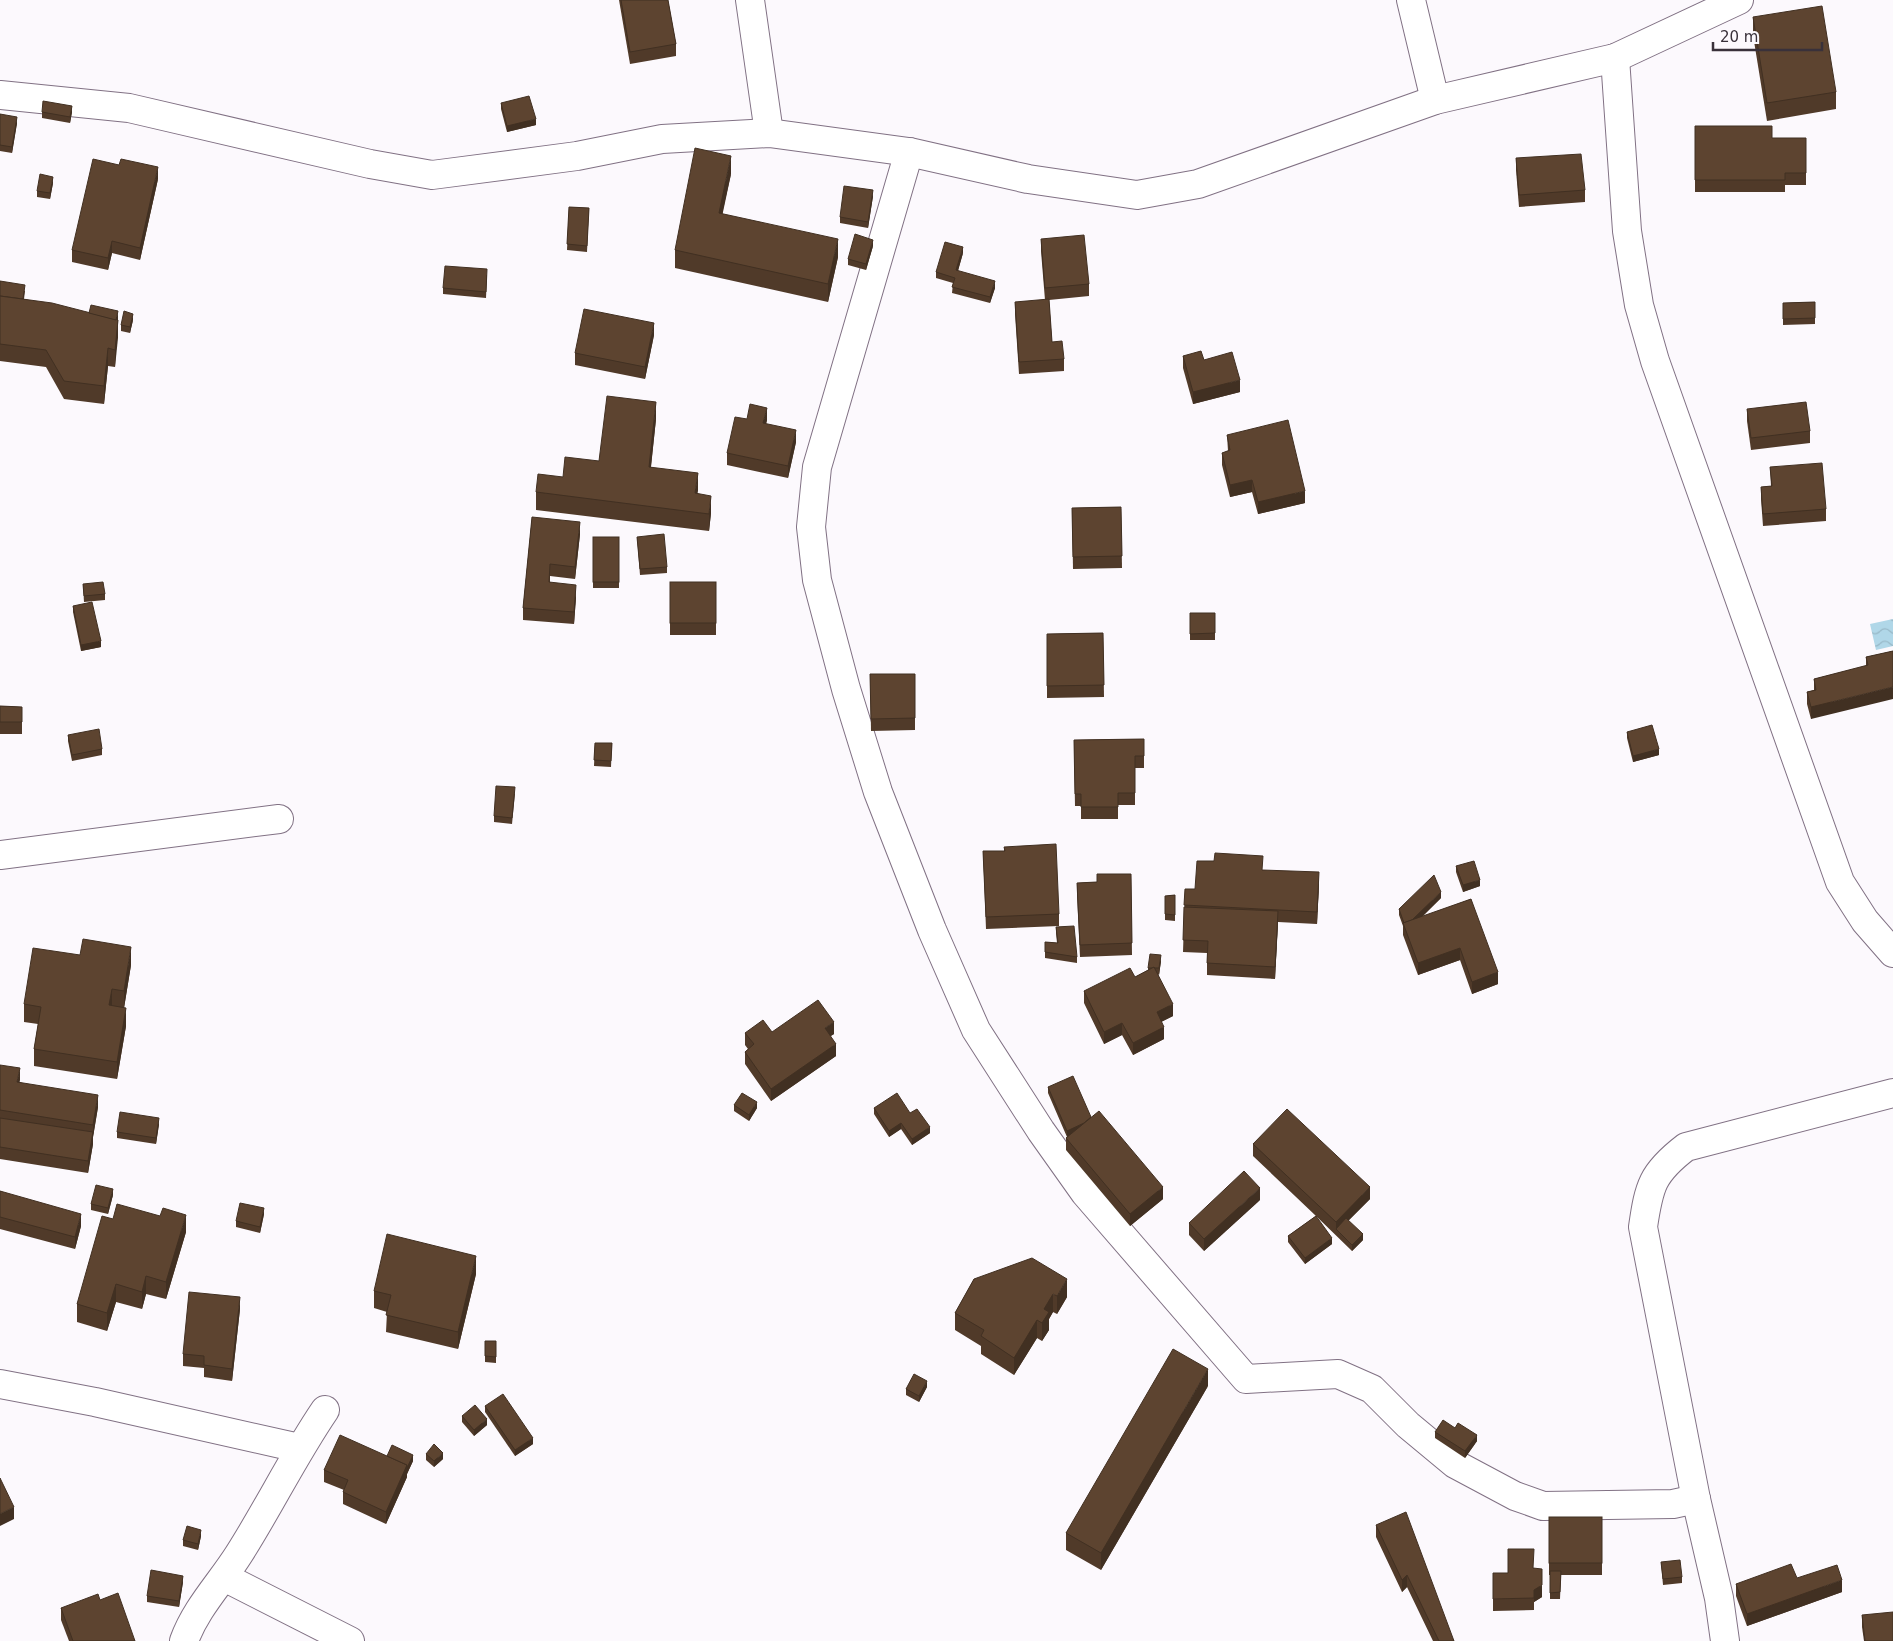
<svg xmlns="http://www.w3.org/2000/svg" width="1893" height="1641" font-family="'DejaVu Sans',sans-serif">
<defs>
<pattern id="water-waves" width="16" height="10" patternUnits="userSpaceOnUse" patternTransform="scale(1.25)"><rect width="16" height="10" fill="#b0d7e8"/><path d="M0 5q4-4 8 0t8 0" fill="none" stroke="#98b9c8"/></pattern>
</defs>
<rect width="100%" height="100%" fill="#fcf9fd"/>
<polygon fill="url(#water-waves)" points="1893,619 1893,646 1876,650 1870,624"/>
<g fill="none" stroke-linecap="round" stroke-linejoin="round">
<defs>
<g id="minor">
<polyline points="750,0 769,133"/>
<polyline points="1411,0 1435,100"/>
<polyline points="1615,58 1627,231 1639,305 1655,361 1840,882 1865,921 1893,953"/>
<polyline points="0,95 129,108 370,164 432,175 577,156 662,139 769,133 909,152 1028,179 1137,195 1198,184 1435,100 1615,58 1739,0"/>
<polyline points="909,152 817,467 811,527 817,580 846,689 878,792 932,930 976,1030 1041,1131 1085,1193 1246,1379 1338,1374 1372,1389 1408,1425 1455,1464 1515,1496 1543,1506 1673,1504 1696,1499"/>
<polyline points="0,855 279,819"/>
<polyline points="0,1384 95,1402 299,1448"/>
<polyline points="224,1577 350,1641"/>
<path d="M184 1641C196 1608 220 1584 239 1554 269 1507 293 1457 325 1410"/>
<path d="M1725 1641 1719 1598 1696 1499 1643 1227C1649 1186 1652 1173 1686 1147L1893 1093"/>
</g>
</defs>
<use href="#minor" stroke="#817184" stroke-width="30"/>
<use href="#minor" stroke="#fff" stroke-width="28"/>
</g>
<g fill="#503a29">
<polygon points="619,0 668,0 676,44 676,56 630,64"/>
<polygon points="1753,17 1836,92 1836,109 1767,121 1753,35"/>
<polygon points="501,103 536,125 507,132 501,109"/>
<polygon points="42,112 72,112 70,123 42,118"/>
<polygon points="0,114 17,123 12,153 0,151"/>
<polygon points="1695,126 1772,138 1806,138 1806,185 1785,185 1785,192 1695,192"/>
<polygon points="1516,158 1585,190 1585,202 1519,207 1516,170"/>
<polygon points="731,174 722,214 838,257 828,302 675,268 675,250"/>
<polygon points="158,179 140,260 112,253 108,270 72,262 72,250"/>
<polygon points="53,183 50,199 37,197 37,191"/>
<polygon points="873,196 868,228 840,223 840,217"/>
<polygon points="569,207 589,208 587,252 567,250"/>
<polygon points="1041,239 1089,284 1089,296 1049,300 1052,342 1064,359 1064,371 1019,374 1015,314 1015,302 1045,300 1041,251"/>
<polygon points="873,246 866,270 848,265 848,259"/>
<polygon points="963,253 958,271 995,288 990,303 952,293 953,283 936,278 936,272"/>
<polygon points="487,275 486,298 443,294 443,288"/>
<polygon points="0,281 25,291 24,299 89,313 118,317 115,367 108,366 104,404 64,399 46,367 0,361"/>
<polygon points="1815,302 1815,324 1783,325 1783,303"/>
<polygon points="133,320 130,333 121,331 121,325"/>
<polygon points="654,335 645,379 575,365 575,353"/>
<polygon points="1183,356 1204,360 1240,392 1193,404 1183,368"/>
<polygon points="1747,409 1810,431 1810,443 1751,450 1747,421"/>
<polygon points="656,419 651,467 698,490 697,493 711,513 709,531 536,510 536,492 563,477 599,461"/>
<polygon points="747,419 767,420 766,424 796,442 788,478 727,465 727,453"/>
<polygon points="1227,435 1305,503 1258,514 1252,492 1230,497 1222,465 1222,453 1228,451"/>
<polygon points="1770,467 1826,509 1826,521 1763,526 1761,499 1761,487 1771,486"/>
<polygon points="1121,507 1122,568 1073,569 1072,508"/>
<polygon points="532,517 580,534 575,579 550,576 550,582 576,597 574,624 523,620 523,608"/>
<rect x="593" y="537" width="26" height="51"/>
<polygon points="637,537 667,567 667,573 640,575"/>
<rect x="670" y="582" width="46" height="53"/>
<polygon points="83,584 105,594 105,600 84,602"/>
<polygon points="73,606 101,647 81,651 73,612"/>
<rect x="1190" y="613" width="25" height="27"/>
<polygon points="1103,633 1104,697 1047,698 1047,634"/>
<polygon points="1893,651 1811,719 1807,704 1807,692 1814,690 1814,679 1866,666 1866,657"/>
<polygon points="870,674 915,674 915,730 871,731"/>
<polygon points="0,706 22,707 22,734 0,734"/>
<polygon points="1627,732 1659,755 1633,762 1627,738"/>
<polygon points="68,735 102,749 102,755 72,761 68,741"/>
<polygon points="1144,739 1144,768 1135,768 1135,805 1118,805 1118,819 1081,819 1081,806 1075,806 1074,740"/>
<polygon points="595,743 612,743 611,767 594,766"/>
<polygon points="515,793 512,824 494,822 494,816"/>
<polygon points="1004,847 1059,914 1059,926 986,929 983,851 1004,851"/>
<polygon points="1456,866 1480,886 1463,892 1456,872"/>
<polygon points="1263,870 1319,884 1317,924 1278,922 1275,979 1207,975 1207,953 1183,952 1185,889 1195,889"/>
<polygon points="1131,874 1132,955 1080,957 1077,895 1077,883 1097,882"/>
<polygon points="1175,895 1175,921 1165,920 1165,896"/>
<polygon points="1441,898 1422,917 1471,899 1498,984 1472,994 1460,960 1418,975 1403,935 1403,926 1399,915 1399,909"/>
<polygon points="1056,927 1077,957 1077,963 1045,958 1045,942 1057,943 1056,933"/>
<polygon points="1161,961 1159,975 1158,974 1173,1016 1161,1022 1164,1039 1133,1055 1122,1035 1104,1044 1084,1003 1084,991 1135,977 1148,970 1148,968"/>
<polygon points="131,965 124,1008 126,1026 117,1079 34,1066 34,1049 38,1024 24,1022 24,1004"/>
<polygon points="772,1032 834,1034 830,1036 836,1056 771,1101 745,1064 745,1052 748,1049 745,1045 745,1033"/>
<polygon points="0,1065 19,1082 98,1107 93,1137 93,1144 88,1173 0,1159"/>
<polygon points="1048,1087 1091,1117 1163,1199 1130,1226 1066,1150 1066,1138 1067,1137 1048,1093"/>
<polygon points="734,1105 757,1108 749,1121 734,1111"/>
<polygon points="874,1108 910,1113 930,1133 912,1145 901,1129 889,1137 874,1114"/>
<polygon points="159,1124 156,1144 117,1138 117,1132"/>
<polygon points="1253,1144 1370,1199 1348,1221 1363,1240 1352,1251 1316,1216 1332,1244 1305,1264 1288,1242 1288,1236 1316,1216 1253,1156"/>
<polygon points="0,1191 81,1226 75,1249 0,1229"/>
<polygon points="113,1195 108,1214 91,1210 91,1204"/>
<polygon points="1260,1200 1204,1251 1189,1235 1189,1223"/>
<polygon points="264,1214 260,1233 236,1227 236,1221"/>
<polygon points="113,1219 186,1232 166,1299 146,1294 142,1309 116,1302 107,1331 77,1322 77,1304"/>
<polygon points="476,1274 458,1349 386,1332 387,1312 374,1308 374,1291"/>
<polygon points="974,1279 1067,1297 1057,1314 1053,1312 1049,1319 1049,1330 1042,1341 1037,1338 1014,1375 981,1354 981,1346 955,1330 955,1313"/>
<polygon points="240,1309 232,1381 204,1377 204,1368 183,1366 183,1354"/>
<polygon points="485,1341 496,1341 496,1363 485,1362"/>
<polygon points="1208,1386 1101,1570 1066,1550 1066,1533"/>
<polygon points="927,1387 919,1402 906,1395 906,1389"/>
<polygon points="485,1406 533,1444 515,1456 485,1412"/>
<polygon points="462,1416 487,1425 474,1436 462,1422"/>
<polygon points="1435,1432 1477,1441 1465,1458 1435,1438"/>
<polygon points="426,1454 443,1459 434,1467 426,1460"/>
<polygon points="387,1456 413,1461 407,1474 407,1477 386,1524 343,1504 343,1492 344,1490 324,1482 324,1470"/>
<polygon points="1549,1517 1602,1517 1602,1575 1561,1575 1560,1599 1550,1599 1550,1575 1549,1575"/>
<polygon points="1376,1525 1454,1641 1433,1641 1407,1587 1402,1592 1376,1537"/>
<polygon points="201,1536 198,1550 183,1546 183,1540"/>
<polygon points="1661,1562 1682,1577 1682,1583 1663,1585"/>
<polygon points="1534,1568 1542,1597 1534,1602 1534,1610 1493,1611 1493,1573 1508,1573"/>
<polygon points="1797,1578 1842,1592 1747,1626 1736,1596 1736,1584"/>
<polygon points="183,1582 179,1607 147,1602 147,1596"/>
<polygon points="100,1600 135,1641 69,1641 61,1620 61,1608"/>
<polygon points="1862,1615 1893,1641 1864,1641 1862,1627"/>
</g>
<g fill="#413022">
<polygon points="72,106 72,112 70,123 70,117"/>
<polygon points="17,117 17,123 12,153 12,147"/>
<polygon points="536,119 536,125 507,132 507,126"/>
<polygon points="731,156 731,174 719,231 719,213"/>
<polygon points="158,167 158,179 140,260 140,248"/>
<polygon points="53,177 53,183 50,199 50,193"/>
<polygon points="873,190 873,196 868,228 868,222"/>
<polygon points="838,239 838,257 828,302 828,284"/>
<polygon points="873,240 873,246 866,270 866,264"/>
<polygon points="112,241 112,253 108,270 108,258"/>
<polygon points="963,247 963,253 956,277 956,270"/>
<polygon points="995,281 995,288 990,303 990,297"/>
<polygon points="118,311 118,338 115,367 115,326"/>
<polygon points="133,314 133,320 130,333 130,327"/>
<polygon points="654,323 654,335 645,379 645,367"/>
<polygon points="108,348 108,366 104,404 104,386"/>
<polygon points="1240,380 1240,392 1193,404 1193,392"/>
<polygon points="656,402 656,419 649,484 649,467"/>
<polygon points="767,408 767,420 763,435 763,423"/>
<polygon points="796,430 796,442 788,478 788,466"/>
<polygon points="698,473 698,490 695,511 695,493"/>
<polygon points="1252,480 1252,492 1230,497 1230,485"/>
<polygon points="1305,491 1305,503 1258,514 1258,502"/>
<polygon points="711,496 711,513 709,531 709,514"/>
<polygon points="580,522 580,534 575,579 575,567"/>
<polygon points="576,585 576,597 574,624 574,612"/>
<polygon points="101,641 101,647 81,651 81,645"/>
<polygon points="1893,687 1893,699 1811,719 1811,707"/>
<polygon points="1659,749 1659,755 1633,762 1633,756"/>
<polygon points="1319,872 1319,884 1317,924 1317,912"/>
<polygon points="1480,880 1480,886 1463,892 1463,885"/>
<polygon points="1441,892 1441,898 1406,932 1406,926"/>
<polygon points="1278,911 1278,923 1275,979 1275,967"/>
<polygon points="131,947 131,965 124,1008 124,991"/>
<polygon points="1460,948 1460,960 1418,975 1418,963"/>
<polygon points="1161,955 1161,961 1159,975 1159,968"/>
<polygon points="1498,972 1498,984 1472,994 1472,982"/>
<polygon points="112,989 112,1006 109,1005"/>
<polygon points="1173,1004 1173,1016 1157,1024 1157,1012"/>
<polygon points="126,1008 126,1026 117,1079 117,1062"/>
<polygon points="834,1022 834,1034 825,1040 825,1028"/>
<polygon points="1122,1023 1122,1035 1104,1044 1104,1032"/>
<polygon points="1164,1027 1164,1039 1133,1055 1133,1043"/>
<polygon points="836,1044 836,1056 771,1101 771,1089"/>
<polygon points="20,1068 20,1080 17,1094 17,1082"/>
<polygon points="98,1095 98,1107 93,1137 93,1125"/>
<polygon points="757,1102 757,1108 749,1121 749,1115"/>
<polygon points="159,1118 159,1124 156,1144 156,1138"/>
<polygon points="1092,1120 1067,1137 1067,1131"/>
<polygon points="901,1123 901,1129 889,1137 889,1131"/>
<polygon points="930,1127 930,1133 912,1145 912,1139"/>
<polygon points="93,1132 93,1144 88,1173 88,1161"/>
<polygon points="1163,1187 1163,1199 1130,1226 1130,1214"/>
<polygon points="1370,1187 1370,1199 1338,1231 1336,1229 1336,1222"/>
<polygon points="1260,1188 1260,1200 1204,1251 1204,1239"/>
<polygon points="113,1189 113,1195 108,1214 108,1208"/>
<polygon points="264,1208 264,1214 260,1233 260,1227"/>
<polygon points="81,1214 81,1226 75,1249 75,1237"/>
<polygon points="186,1215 186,1232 166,1299 166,1282"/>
<polygon points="1363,1234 1363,1240 1352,1251 1352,1245"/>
<polygon points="1332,1238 1332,1244 1305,1264 1305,1258"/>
<polygon points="476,1256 476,1274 458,1349 458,1332"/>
<polygon points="146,1276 146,1294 142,1309 142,1292"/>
<polygon points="1067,1279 1067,1297 1057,1314 1057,1296"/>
<polygon points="116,1284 116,1302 107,1331 107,1313"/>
<polygon points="1053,1294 1053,1312 1049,1319 1049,1330 1042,1341 1042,1323 1044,1309"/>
<polygon points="240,1297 240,1309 232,1381 232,1369"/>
<polygon points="1037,1320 1037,1338 1014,1375 1014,1358"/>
<polygon points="1208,1369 1208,1386 1101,1570 1101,1553"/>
<polygon points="927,1381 927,1387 919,1402 919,1396"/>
<polygon points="487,1419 487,1425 474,1436 474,1430"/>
<polygon points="1477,1435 1477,1441 1465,1458 1465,1451"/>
<polygon points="533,1438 533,1444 515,1456 515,1450"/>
<polygon points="443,1453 443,1459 434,1467 434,1461"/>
<polygon points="413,1455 413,1461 407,1474 407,1477 386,1524 386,1512 407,1465"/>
<polygon points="14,1507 14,1519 0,1526 0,1514"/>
<polygon points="201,1530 201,1536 198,1550 198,1544"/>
<polygon points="1407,1575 1407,1587 1402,1592 1402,1580"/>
<polygon points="183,1576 183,1582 179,1607 179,1601"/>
<polygon points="1842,1580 1842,1592 1747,1626 1747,1614"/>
<polygon points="1542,1585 1542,1597 1534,1602 1534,1590"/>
</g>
<g fill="#5d4430" stroke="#413022">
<polygon points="621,0 668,0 676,44 630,52"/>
<polygon points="1822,6 1836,92 1767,103 1753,17"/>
<polygon points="529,96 536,119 507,126 501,103"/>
<polygon points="43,101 72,106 70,117 42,112"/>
<polygon points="0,114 17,117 12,147 0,145"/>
<polygon points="1695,126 1772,126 1772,138 1806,138 1806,173 1785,173 1785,180 1695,180"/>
<polygon points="695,148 731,156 719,213 838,239 828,284 675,250"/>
<polygon points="1581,154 1585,190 1519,195 1516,158"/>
<polygon points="93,159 119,165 121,159 158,167 140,248 112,241 108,258 72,250"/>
<polygon points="40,174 53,177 50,193 37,191"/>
<polygon points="844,186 873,190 868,222 840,217"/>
<polygon points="569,207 589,208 587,246 567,244"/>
<polygon points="855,234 873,240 866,264 848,259"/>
<polygon points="1084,235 1089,284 1045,288 1041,239"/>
<polygon points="945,242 963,247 956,270 995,281 990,297 952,287 955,278 936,272"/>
<polygon points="445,266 487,269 486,292 443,288"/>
<polygon points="0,281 25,285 23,299 0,296"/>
<polygon points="0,296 52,303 118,320 115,350 108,348 104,386 64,381 46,350 0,344"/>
<polygon points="1049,299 1052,342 1062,341 1064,359 1019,362 1015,302"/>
<polygon points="1815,302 1815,318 1783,319 1783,303"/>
<polygon points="91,305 118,311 116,320 89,313"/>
<polygon points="584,309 654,323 645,367 575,353"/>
<polygon points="124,311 133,314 130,327 121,325"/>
<polygon points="1201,351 1204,360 1232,352 1240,380 1193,392 1183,356"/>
<polygon points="607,396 656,402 649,467 698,473 695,493 711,496 709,514 536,492 538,474 563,477 565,457 599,461"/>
<polygon points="1806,402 1810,431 1751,438 1747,409"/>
<polygon points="750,404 767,408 763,423 796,430 788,466 727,453 735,417 747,419"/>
<polygon points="1288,420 1305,491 1258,502 1252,480 1230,485 1222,453 1230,450 1227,435"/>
<polygon points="1822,463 1826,509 1763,514 1761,487 1772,486 1770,467"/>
<polygon points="1121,507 1122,556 1073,557 1072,508"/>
<polygon points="532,517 580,522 575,567 550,564 549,582 576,585 574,612 523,608"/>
<polygon points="664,534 667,567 640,569 637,537"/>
<rect x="593" y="537" width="26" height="45"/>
<polygon points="103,582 105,594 84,596 83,584"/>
<rect x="670" y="582" width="46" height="41"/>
<polygon points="92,602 101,641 81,645 73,606"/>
<polygon points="1190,613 1215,613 1215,633 1190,634"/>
<polygon points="1103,633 1104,685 1047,686 1047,634"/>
<polygon points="1893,651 1893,687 1811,707 1807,692 1816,690 1814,679 1868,665 1866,657"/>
<polygon points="870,674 915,674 915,718 871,719"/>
<polygon points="0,706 22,707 22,722 0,722"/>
<polygon points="1652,725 1659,749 1633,756 1627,732"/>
<polygon points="99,729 102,749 72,755 68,735"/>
<polygon points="1144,739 1144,756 1135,756 1135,793 1118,793 1118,807 1081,807 1081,794 1075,794 1074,740"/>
<polygon points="595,743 612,743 611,761 594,760"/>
<polygon points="496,786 515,787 512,818 494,816"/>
<polygon points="1056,844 1059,914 986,917 983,851 1005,851 1004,847"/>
<polygon points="1215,853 1263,856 1262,870 1319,872 1317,912 1184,905 1185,889 1195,889 1197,861 1214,861"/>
<polygon points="1474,861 1480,880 1463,885 1456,866"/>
<polygon points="1097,874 1131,874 1132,943 1080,945 1077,883 1097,882"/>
<polygon points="1434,875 1441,892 1412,920 1404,923 1399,909"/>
<polygon points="1175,895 1175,915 1165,914 1165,896"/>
<polygon points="1471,899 1498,972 1472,982 1460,948 1418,963 1403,923"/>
<polygon points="1184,907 1278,911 1275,967 1207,963 1208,941 1183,940"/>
<polygon points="1074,926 1077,957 1045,952 1045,942 1058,943 1056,927"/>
<polygon points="83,939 131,947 124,991 112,989 109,1005 126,1008 117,1062 34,1049 41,1007 24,1004 33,948 80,955"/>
<polygon points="1150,954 1161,955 1159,968 1154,968 1154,967 1153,968 1148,968"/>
<polygon points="1154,967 1173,1004 1157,1012 1164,1027 1133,1043 1122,1023 1104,1032 1084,991 1130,968 1135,977"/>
<polygon points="818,1000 834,1022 825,1028 836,1044 771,1089 745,1052 754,1044 745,1033 763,1020 772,1032"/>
<polygon points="0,1065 20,1068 17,1082 98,1095 93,1125 0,1110"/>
<polygon points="1073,1076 1091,1117 1084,1123 1067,1131 1048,1087"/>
<polygon points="742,1093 757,1102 749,1115 734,1105"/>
<polygon points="897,1093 910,1113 917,1109 930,1127 912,1139 901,1123 889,1131 874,1108"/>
<polygon points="1287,1109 1370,1187 1336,1222 1253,1144"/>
<polygon points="1099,1111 1163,1187 1130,1214 1066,1138"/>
<polygon points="120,1112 159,1118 156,1138 117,1132"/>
<polygon points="0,1118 93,1132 88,1161 0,1147"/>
<polygon points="1244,1171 1260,1188 1204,1239 1189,1223"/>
<polygon points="96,1185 113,1189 108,1208 91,1204"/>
<polygon points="0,1191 81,1214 75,1237 0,1217"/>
<polygon points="240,1203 264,1208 260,1227 236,1221"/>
<polygon points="117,1204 160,1216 163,1208 186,1215 166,1282 146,1276 142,1292 116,1284 107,1313 77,1304 102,1216 113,1219"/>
<polygon points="1316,1216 1332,1238 1305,1258 1288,1236"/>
<polygon points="1346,1218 1363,1234 1352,1245 1336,1229"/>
<polygon points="387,1234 476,1256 458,1332 386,1315 391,1295 374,1291"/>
<polygon points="1032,1258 1067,1279 1057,1296 1053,1294 1044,1309 1049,1312 1042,1323 1037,1320 1014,1358 981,1336 984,1330 955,1313 974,1279"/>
<polygon points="189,1292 240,1297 232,1369 204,1365 204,1356 183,1354"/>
<polygon points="485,1341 496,1341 496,1357 485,1356"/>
<polygon points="1173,1349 1208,1369 1101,1553 1066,1533"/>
<polygon points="914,1374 927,1381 919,1396 906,1389"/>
<polygon points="503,1394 533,1438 515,1450 485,1406"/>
<polygon points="475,1405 487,1419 474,1430 462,1416"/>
<polygon points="1443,1420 1455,1428 1458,1423 1477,1435 1465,1451 1435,1432"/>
<polygon points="340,1435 407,1465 386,1512 343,1492 348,1480 324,1470"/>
<polygon points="434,1444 443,1453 434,1461 426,1454"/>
<polygon points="392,1445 413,1455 407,1468 407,1465 387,1456"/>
<polygon points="0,1478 14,1507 0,1514"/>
<polygon points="1406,1512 1454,1641 1439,1641 1407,1575 1402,1580 1376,1525"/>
<rect x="1549" y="1517" width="53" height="46"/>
<polygon points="187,1526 201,1530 198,1544 183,1540"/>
<polygon points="1508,1549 1534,1549 1533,1568 1542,1569 1542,1585 1534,1590 1534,1598 1493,1599 1493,1573 1508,1573"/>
<polygon points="1680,1560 1682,1577 1663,1579 1661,1562"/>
<polygon points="1791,1564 1797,1578 1837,1565 1842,1580 1747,1614 1736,1584"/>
<polygon points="151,1570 183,1576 179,1601 147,1596"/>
<polygon points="1550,1571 1561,1571 1560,1592 1550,1593"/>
<polygon points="118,1593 135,1641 73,1641 61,1608 98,1594 100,1600"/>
<polygon points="1893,1612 1893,1641 1865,1641 1862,1615"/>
</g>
<path d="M1713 42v8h109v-8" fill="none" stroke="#39313a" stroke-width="2.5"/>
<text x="1720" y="42" font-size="15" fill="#39313a" stroke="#fcf9fd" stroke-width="4" paint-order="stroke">20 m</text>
</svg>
